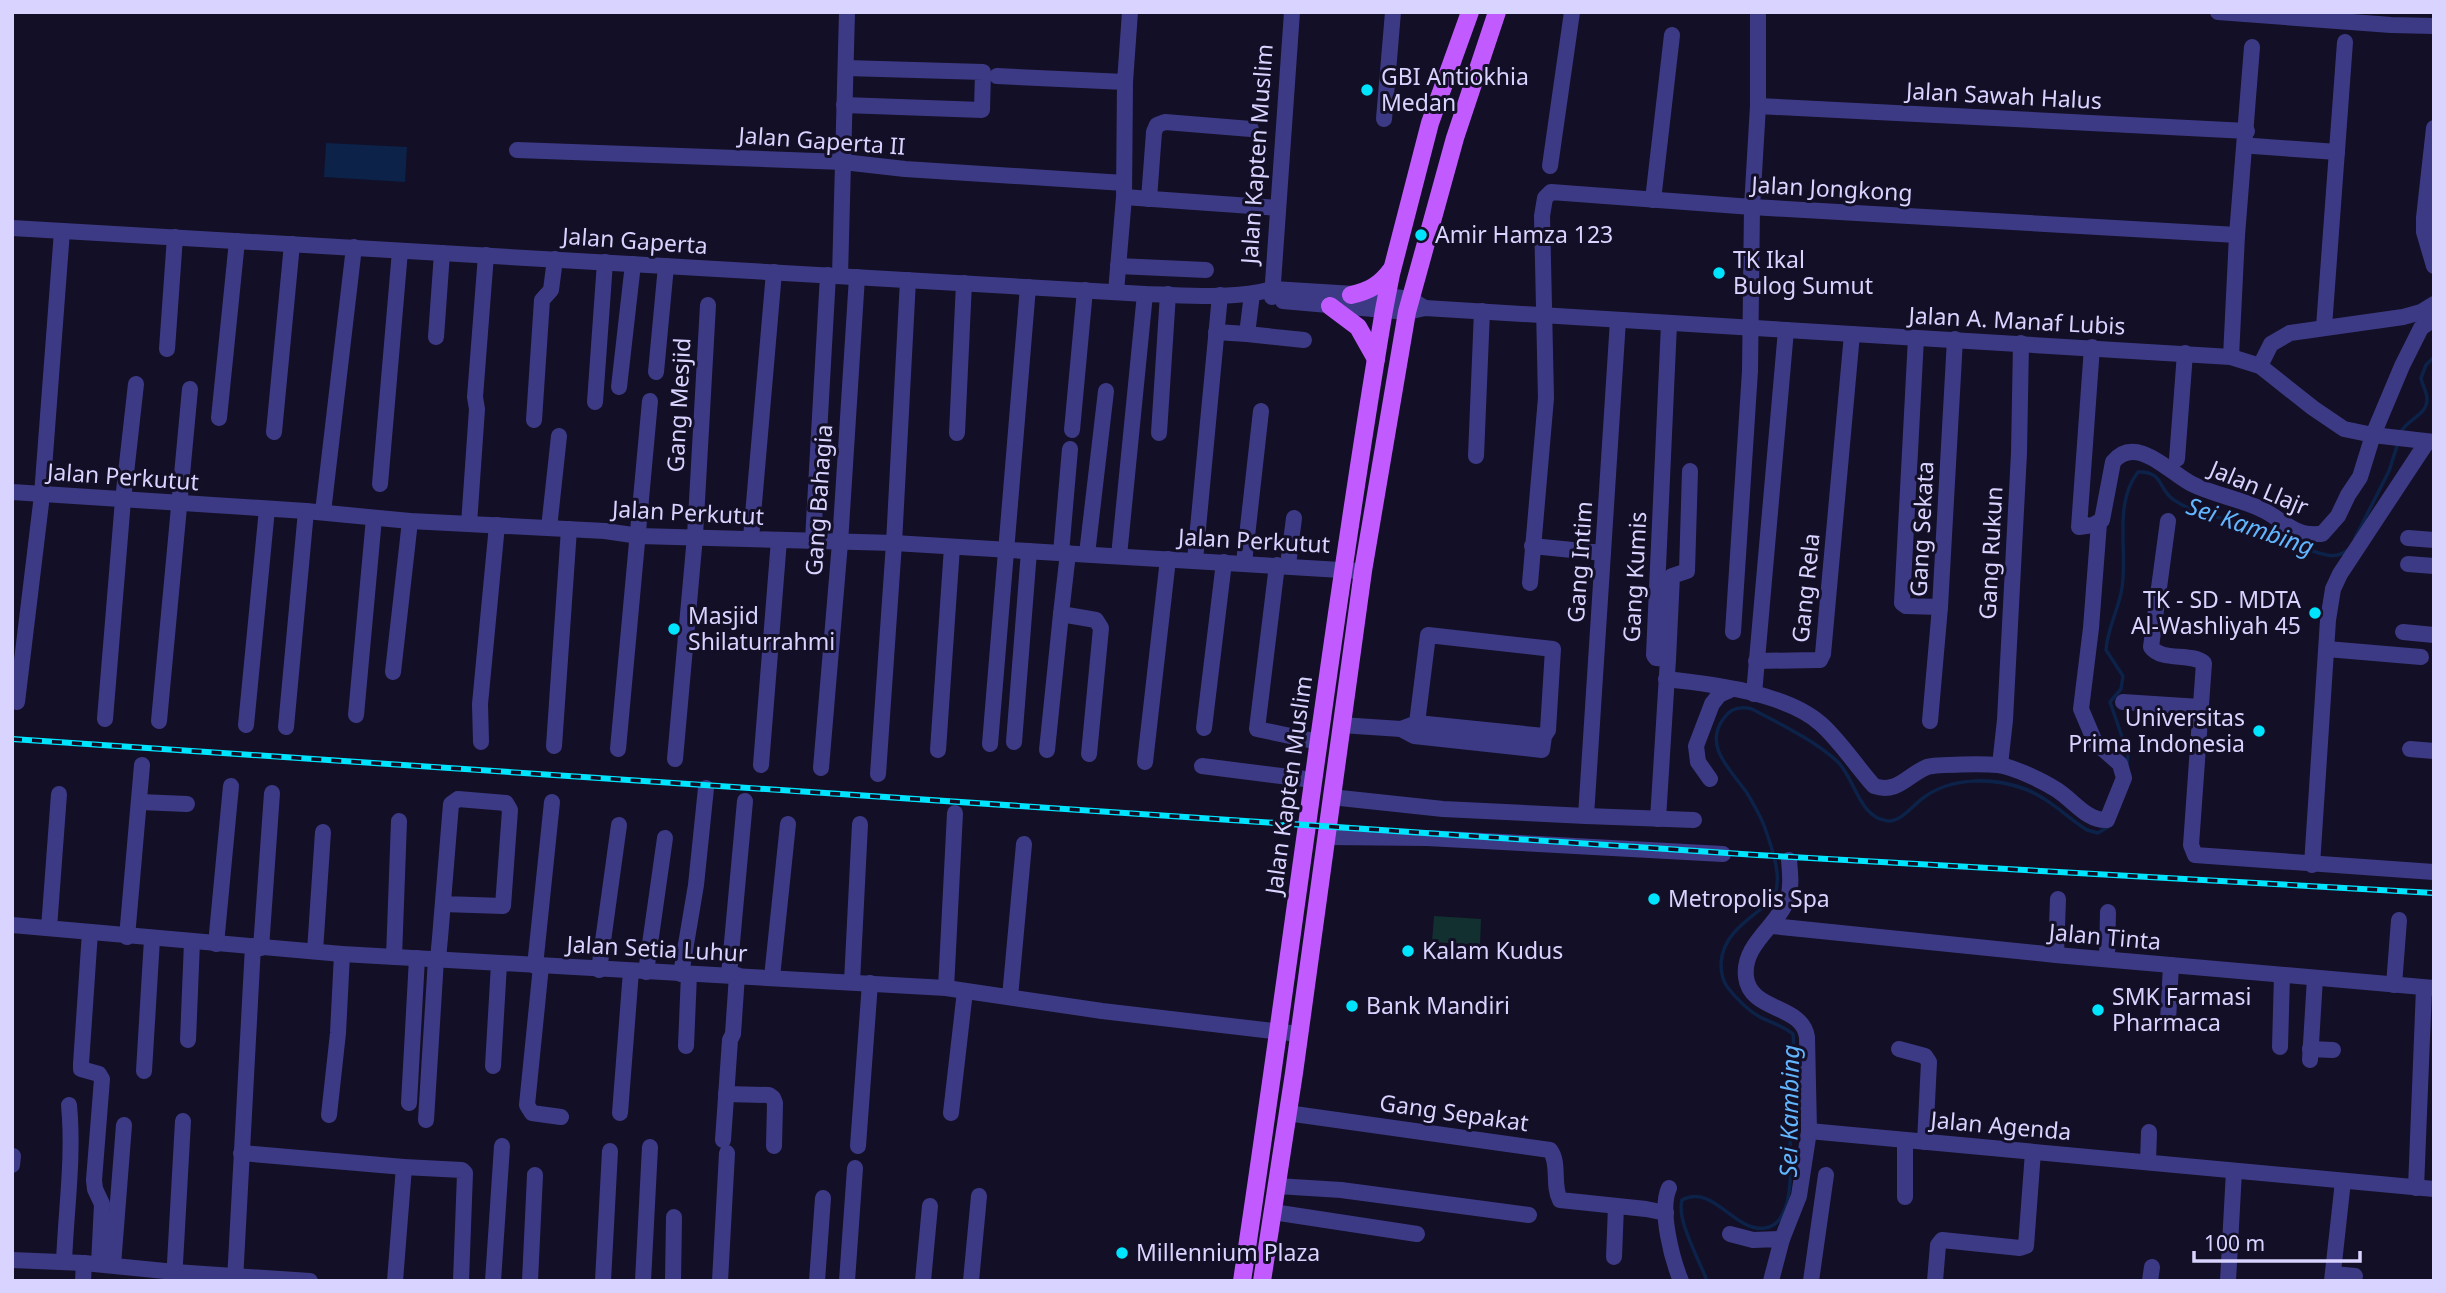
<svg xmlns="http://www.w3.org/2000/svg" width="2446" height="1293" font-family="'Noto Sans',sans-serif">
<rect width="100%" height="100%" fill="#130f26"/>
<polygon fill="#12302f" points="1434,916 1481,919 1480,945 1432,942"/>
<polygon fill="#0c2248" points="326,143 407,147 405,182 324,177"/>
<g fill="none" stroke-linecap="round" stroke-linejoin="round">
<g stroke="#0c2248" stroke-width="3.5">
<path d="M2401 432C2407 420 2426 415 2427 401 2428 392 2422 386 2421 378L2426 365 2434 357"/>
<polyline points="2355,538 2389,471 2398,443"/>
<path d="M2127 764 2128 754 2110 702 2121 689 2123 676 2106 650C2107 629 2119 609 2122 588 2128 550 2113 504 2138 472 2164 471 2158 490 2174 500 2199 517 2229 518 2256 528 2280 537 2302 550 2327 555 2335 557 2341 555 2348 550"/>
<path d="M1707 1281C1700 1261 1676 1220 1682 1200 1713 1183 1735 1233 1765 1228 1802 1223 1788 1135 1789 1109 1790 1084 1796 1059 1793 1034 1782 1025 1771 1023 1760 1017 1749 1011 1736 998 1728 988 1723 982 1721 971 1721 963 1723 937 1742 924 1761 909 1767 905 1773 901 1775 894 1782 875 1772 849 1766 831 1762 818 1754 805 1747 793 1732 771 1702 746 1724 718 1731 708 1740 706 1752 709 1780 724 1814 740 1838 762 1855 779 1859 818 1888 821 1901 822 1913 805 1923 798 1951 777 1992 777 2025 789 2047 797 2067 817 2087 830L2098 833 2111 825"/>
</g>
<g stroke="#3d3a85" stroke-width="16">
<polyline points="2218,12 2391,25 2434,26"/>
<polyline points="997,76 1125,82"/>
<polyline points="844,105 982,110 983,72 846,68"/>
<polyline points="1758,106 2247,131"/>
<polyline points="1384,119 1393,12"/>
<polyline points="2434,128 2424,218 2424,232 2434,266"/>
<polyline points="2253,146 2337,152"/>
<polyline points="517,150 843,162 905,169 1124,183"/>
<polyline points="1550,166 1572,12"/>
<polyline points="1124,197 1278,208"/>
<polyline points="1149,199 1154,132 1157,125 1165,122 1251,129"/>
<polyline points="1653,200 1672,35"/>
<path d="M12 228 1145 294C1187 295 1232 300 1273 289L1387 296 1410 299 1425 308"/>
<polyline points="1118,266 1206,270"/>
<polyline points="840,276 847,12"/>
<polyline points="1116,292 1124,197 1125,82 1130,12"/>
<polyline points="1272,297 1292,12"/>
<polyline points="1283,301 1407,312 1425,308 2231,357 2260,366 2313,408 2344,429 2373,435 2434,442"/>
<polyline points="2324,327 2345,42"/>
<polyline points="1216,332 1247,334 1252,294"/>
<polyline points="1247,334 1304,340"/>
<polyline points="436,337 442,253"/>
<polyline points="1916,338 1902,603 1906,606 1940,607"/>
<path d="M2092 347 2079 527 2093 525 2102 520 2113 462C2136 433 2171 474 2192 484 2214 495 2241 499 2263 510 2276 516 2287 528 2300 532 2306 535 2315 534 2322 534L2338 516 2348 495 2360 477 2373 435 2402 366 2421 328 2434 319"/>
<polyline points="167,349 175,237"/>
<polyline points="2231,357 2237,235 2252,47"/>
<polyline points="2260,366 2271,344 2290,333 2403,317 2421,312 2434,304"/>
<polyline points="656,372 666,266"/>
<polyline points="619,387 633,264"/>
<polyline points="595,402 605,262"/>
<polyline points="219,418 237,241"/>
<polyline points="534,420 542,300 551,290 555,259"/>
<polyline points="1072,430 1085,290"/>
<polyline points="274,432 292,244"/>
<polyline points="957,433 964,283"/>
<polyline points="1159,433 1168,294"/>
<polyline points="1476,456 1482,311"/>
<polyline points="2177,459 2185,353"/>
<polyline points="380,484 400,251"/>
<polyline points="12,492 306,511 410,521 605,531 639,536 894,543 1357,571"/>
<polyline points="323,512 354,247"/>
<path d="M2168 521 2151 647C2162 662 2190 652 2204 663L2191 845 2195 855 2434 872"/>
<polyline points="469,524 477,409 475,397 486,255"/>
<polyline points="549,528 559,436"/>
<polyline points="751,538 774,272"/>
<polyline points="2408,538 2434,540"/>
<polyline points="813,540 828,275"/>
<polyline points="1532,546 1603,553"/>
<polyline points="1061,553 1070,449"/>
<polyline points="1068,553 1061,614 1096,620 1101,628 1089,754"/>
<polyline points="1087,554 1106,391"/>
<polyline points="1119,556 1145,294"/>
<polyline points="1195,560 1220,295"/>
<polyline points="1244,563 1261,411"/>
<polyline points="2408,564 2434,566"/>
<polyline points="1277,565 1257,729 1319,742"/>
<polyline points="1288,565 1294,518"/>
<polyline points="1530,583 1546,398 1542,216 1545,198 1551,192 1752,207 2237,235"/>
<polyline points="1733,632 1750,371 1752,207 1758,106 1758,15"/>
<polyline points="2403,632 2434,635"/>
<polyline points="2327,649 2421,657"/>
<polyline points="1668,659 1672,576 1687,571 1690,471"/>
<polyline points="1756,661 1817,660 1820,660 1823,654 1852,334"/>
<polyline points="393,672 410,521"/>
<path d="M1666 679C1712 684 1787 693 1821 724 1841 742 1856 766 1874 786 1898 794 1907 775 1927 767 1937 764 1986 764 1998 765 2014 767 2043 781 2057 790 2074 801 2087 821 2107 820L2124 778 2120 764 2095 742 2081 709 2091 628 2099 523"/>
<polyline points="1754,694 1786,330"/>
<polyline points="17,702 42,495 62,231"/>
<polyline points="2123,702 2200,707"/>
<polyline points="356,715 374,518"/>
<polyline points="105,719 123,500 136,384"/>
<polyline points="159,721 190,389"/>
<polyline points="1930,721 1940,607 1955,339"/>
<polyline points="246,725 267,509"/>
<polyline points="1341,725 1401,729 1417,723 1544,736"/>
<polyline points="286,727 306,511"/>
<polyline points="1204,728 1224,562"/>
<polyline points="1401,729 1414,736 1542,750 1544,736 1548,730 1553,649 1428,635 1417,723"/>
<polyline points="481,742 480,704 497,525"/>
<polyline points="1014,742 1029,551"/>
<polyline points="990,744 1028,287"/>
<polyline points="554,746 569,529"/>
<polyline points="618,749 650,401"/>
<polyline points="2410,749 2434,751"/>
<polyline points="938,750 952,547"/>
<polyline points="1047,750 1061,614"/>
<polyline points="675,759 695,536 708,305"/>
<polyline points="1145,762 1168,559"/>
<polyline points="761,765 779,540"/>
<polyline points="2000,765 2005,720 2019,453 2021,343"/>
<polyline points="1202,766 1313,780"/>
<polyline points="821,768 840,543 857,277"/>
<polyline points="878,774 894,543 908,280"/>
<polyline points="1710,779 1698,762 1696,746 1712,704 1719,695 1730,690"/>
<polyline points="1331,797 1443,809 1586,816 1618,320"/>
<polyline points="140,802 187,804"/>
<polyline points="1586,816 1694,820"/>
<polyline points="1658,819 1668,659 1656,658 1654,655 1669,324"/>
<polyline points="1327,837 1427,838 1723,854"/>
<polyline points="2312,865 2328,620 2333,589 2340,574 2427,442"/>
<polyline points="12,925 342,954 946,988 1102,1011 1299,1034"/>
<polyline points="1772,926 2056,955 2434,988"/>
<polyline points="49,928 59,794"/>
<polyline points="90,932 81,1064 81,1069 99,1074 102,1079 94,1180 95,1189 102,1204 99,1264"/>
<polyline points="127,937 142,765"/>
<polyline points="216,944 231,786"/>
<polyline points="261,948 272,793"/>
<polyline points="315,951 323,832"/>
<polyline points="2056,955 2058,899"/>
<polyline points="394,957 399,821"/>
<polyline points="438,959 440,938 451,804 458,799 506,803 510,810 503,906 443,904"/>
<polyline points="2107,959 2108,912"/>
<polyline points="535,966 552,802"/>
<polyline points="541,966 527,1105 532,1113 561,1117"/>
<polyline points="599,970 619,825"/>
<polyline points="646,972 665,838"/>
<polyline points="681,974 696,885 706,788"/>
<polyline points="729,975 745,801"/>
<polyline points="772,977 788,824"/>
<polyline points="852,982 860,824"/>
<polyline points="2394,985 2399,920"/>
<polyline points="946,988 955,813"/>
<polyline points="1010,997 1024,844"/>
<polyline points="2168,1021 2171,965"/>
<polyline points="188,1040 192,942"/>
<polyline points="686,1046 689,974"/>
<polyline points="2280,1047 2282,975"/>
<polyline points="1899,1049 1925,1056 1929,1062 1925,1142"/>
<polyline points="2310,1049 2333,1050"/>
<polyline points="2310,1060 2315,978"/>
<polyline points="493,1066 499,964"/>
<polyline points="144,1071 152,939"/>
<polyline points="726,1094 769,1095 773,1098 775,1103 774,1146"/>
<polyline points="409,1103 417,958"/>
<polyline points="620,1113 631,971"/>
<polyline points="951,1113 965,991"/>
<path d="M1287 1113 1550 1150C1560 1163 1552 1185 1560 1200L1646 1209 1666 1213"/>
<polyline points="329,1115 338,1033 342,954"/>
<polyline points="426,1120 436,959"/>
<polyline points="1809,1131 2434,1189"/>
<polyline points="723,1140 730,1040 733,1034 737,975"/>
<polyline points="858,1146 870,983"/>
<polyline points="241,1153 404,1167 462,1170 465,1173 461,1281"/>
<polyline points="2148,1162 2149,1132"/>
<polyline points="12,1165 13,1156"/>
<polyline points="1277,1186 1341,1190 1529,1215"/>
<path d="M1669 1188C1659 1210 1672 1259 1681 1281"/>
<polyline points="2416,1188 2424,988"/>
<polyline points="1905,1197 1905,1140"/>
<polyline points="1273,1212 1417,1234"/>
<polyline points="1730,1234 1753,1240 1782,1239 1771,1281"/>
<path d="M1782 1239 1799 1196 1809 1131 1807 1037C1802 1004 1750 1012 1746 977 1742 944 1778 926 1788 898 1792 885 1790 873 1789 860"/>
<polyline points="1614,1257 1616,1206"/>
<polyline points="12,1260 84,1263 175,1272 310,1281"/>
<path d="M64 1262C66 1210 74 1157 69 1105"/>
<polyline points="113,1265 124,1125"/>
<polyline points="2333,1274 2355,1276"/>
<polyline points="83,1281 84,1263"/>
<polyline points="174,1281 183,1121"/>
<polyline points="235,1281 253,946"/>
<polyline points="395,1281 404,1167"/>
<polyline points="493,1281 502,1146"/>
<polyline points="530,1281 535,1175"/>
<polyline points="603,1281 610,1151"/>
<polyline points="643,1281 650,1147"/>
<polyline points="673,1281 674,1217"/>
<polyline points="720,1281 727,1153"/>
<polyline points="817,1281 823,1198"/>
<polyline points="847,1281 855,1168"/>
<polyline points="923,1281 930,1206"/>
<polyline points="971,1281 979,1196"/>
<polyline points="1811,1281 1826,1175"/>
<polyline points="1935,1281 1938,1245 1942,1240 2020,1248 2026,1246 2033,1152"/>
<polyline points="2150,1281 2152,1267"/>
<polyline points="2228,1281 2234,1171"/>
<polyline points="2332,1281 2343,1181"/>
</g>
<g stroke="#c25bff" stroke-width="18">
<path d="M1351 295C1369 291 1380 285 1391 270"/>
<polyline points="1330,306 1358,327 1376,359"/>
<path d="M1242 1281C1291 958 1330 633 1384 310L1391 274 1430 123 1470 12"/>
<polyline points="1262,1281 1294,1073 1363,571 1407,312 1455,138 1497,12"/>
</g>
<defs>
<polyline id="rail" points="12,739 1757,855 2434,893"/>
</defs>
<use href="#rail" stroke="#00e5ff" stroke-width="6"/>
<use href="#rail" stroke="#130f26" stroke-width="3.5" stroke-dasharray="10" stroke-linecap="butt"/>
</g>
<g fill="#00e5ff" stroke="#130f26" stroke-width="2.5">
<circle cx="1367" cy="90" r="7"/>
<circle cx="1421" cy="235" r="7"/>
<circle cx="1719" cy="273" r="7"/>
<circle cx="2315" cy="613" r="7"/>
<circle cx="674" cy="629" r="7"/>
<circle cx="2259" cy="731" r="7"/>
<circle cx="1654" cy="899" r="7"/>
<circle cx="1408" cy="951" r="7"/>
<circle cx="1352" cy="1006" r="7"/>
<circle cx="2098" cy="1010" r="7"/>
<circle cx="1122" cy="1253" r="7"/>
</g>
<g text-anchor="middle" stroke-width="6" stroke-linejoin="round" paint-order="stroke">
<g font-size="23" fill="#d9d4ff" stroke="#130f26" text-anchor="start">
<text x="1381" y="85">GBI Antiokhia<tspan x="1381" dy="26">Medan</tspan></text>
<text x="1435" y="243">Amir Hamza 123</text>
<text x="1733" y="268">TK Ikal<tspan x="1733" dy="26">Bulog Sumut</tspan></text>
<text x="2301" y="608" text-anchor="end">TK - SD - MDTA<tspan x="2301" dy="26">Al-Washliyah 45</tspan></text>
<text x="688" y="624">Masjid<tspan x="688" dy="26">Shilaturrahmi</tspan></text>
<text x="2245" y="726" text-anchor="end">Universitas<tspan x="2245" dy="26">Prima Indonesia</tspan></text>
<text x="1668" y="907">Metropolis Spa</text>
<text x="1422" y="959">Kalam Kudus</text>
<text x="2112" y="1005">SMK Farmasi<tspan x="2112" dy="26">Pharmaca</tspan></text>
<text x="1366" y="1014">Bank Mandiri</text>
<text x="1136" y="1261">Millennium Plaza</text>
</g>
<g font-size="23" fill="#d9d4ff" stroke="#130f26">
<text transform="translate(2004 96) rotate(3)" y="8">Jalan Sawah Halus</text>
<text transform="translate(822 141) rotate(4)" y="8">Jalan Gaperta II</text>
<text transform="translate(1257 154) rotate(-86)" y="8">Jalan Kapten Muslim</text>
<text transform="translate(1832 189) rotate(3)" y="8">Jalan Jongkong</text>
<text transform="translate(635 241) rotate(4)" y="8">Jalan Gaperta</text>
<text transform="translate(2017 321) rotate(3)" y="8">Jalan A. Manaf Lubis</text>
<text transform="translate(679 405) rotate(-87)" y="8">Gang Mesjid</text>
<text transform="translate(123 477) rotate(4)" y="8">Jalan Perkutut</text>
<text transform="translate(2259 488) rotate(23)" y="8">Jalan Llajr</text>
<text transform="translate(819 500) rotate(-86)" y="8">Gang Bahagia</text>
<text transform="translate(688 513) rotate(3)" y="8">Jalan Perkutut</text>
<text transform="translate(1922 529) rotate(-87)" y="8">Gang Sekata</text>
<text transform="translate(1254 541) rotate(3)" y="8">Jalan Perkutut</text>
<text transform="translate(1991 553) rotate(-87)" y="8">Gang Rukun</text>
<text transform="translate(1580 562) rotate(-86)" y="8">Gang Intim</text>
<text transform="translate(1635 577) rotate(-87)" y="8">Gang Kumis</text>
<text transform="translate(1806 588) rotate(-84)" y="8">Gang Rela</text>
<text transform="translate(1289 785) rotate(-82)" y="8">Jalan Kapten Muslim</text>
<text transform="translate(2105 937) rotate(5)" y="8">Jalan Tinta</text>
<text transform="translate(657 949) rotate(3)" y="8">Jalan Setia Luhur</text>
<text transform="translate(1454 1113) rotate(8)" y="8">Gang Sepakat</text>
<text transform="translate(2001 1126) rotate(5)" y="8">Jalan Agenda</text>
</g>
<g font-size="24" font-style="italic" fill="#62b6ff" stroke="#130f26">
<text transform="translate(2250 527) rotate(19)" y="8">Sei Kambing</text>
<text transform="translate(1790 1111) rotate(-89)" y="8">Sei Kambing</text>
</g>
</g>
<rect width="2446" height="1293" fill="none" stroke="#d9d4ff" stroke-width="28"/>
<path d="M2194 1251v10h166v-10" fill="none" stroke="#d9d4ff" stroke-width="3.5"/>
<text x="2204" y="1251" font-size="21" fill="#d9d4ff" stroke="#130f26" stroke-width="5" paint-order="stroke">100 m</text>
</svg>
